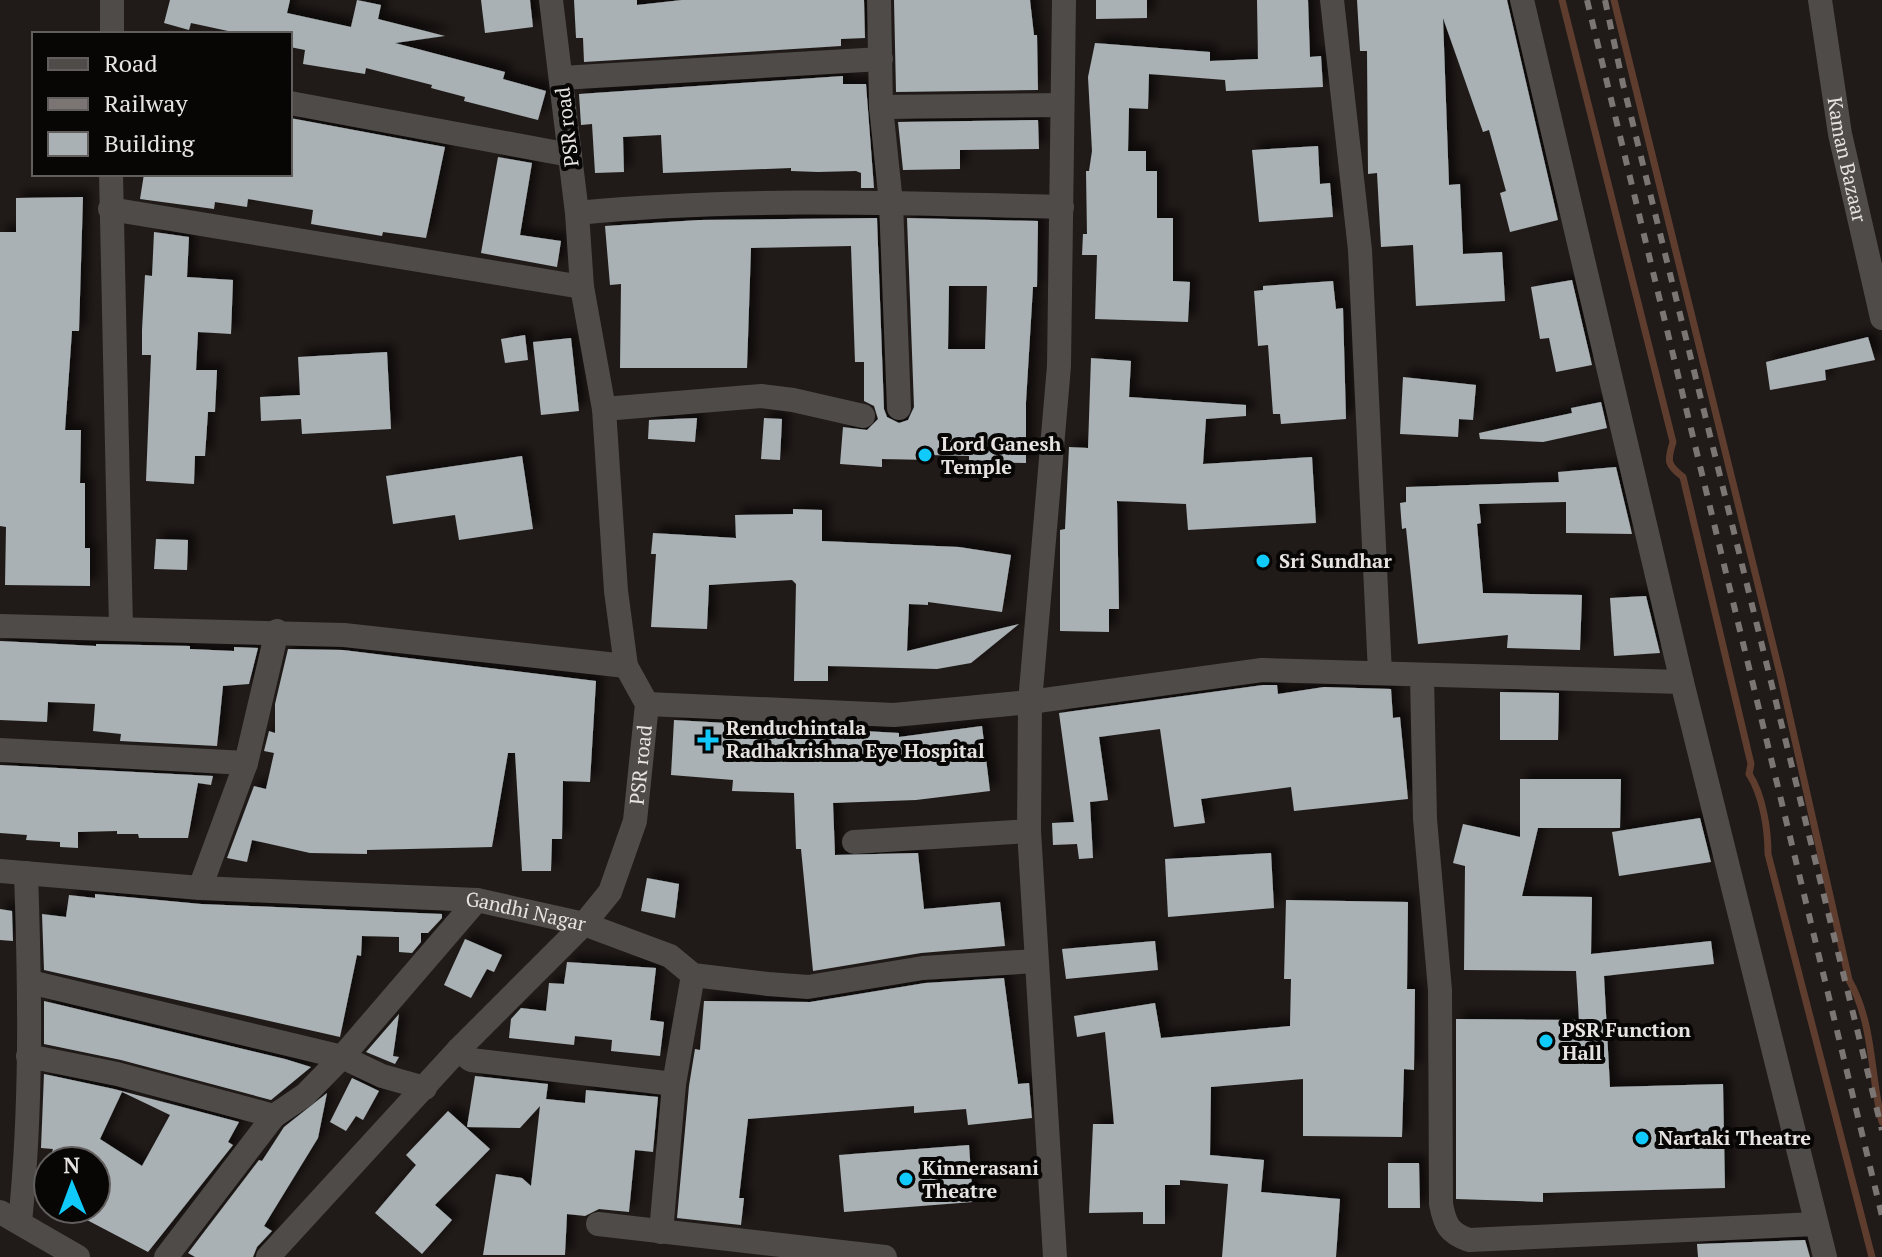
<svg xmlns="http://www.w3.org/2000/svg" width="1882" height="1257" font-family="'PT Serif',serif">
<defs>
<filter id="shadow"><feDropShadow dx="7" dy="-7" stdDeviation="4" flood-color="#0009"/></filter>
</defs>
<rect width="100%" height="100%" fill="#201a18"/>
<g fill="none" stroke-linecap="round" stroke-linejoin="round">
<g stroke="#5e3d2e" stroke-width="7">
<path d="M1562 0 1673 442C1667 461 1667 465 1683 477L1751 764 1749 774C1763 795 1768 830 1768 854L1872 1257"/>
<path d="M1614 0 1781 678 1849 980C1874 1024 1870 1074 1882 1122"/>
</g>
</g>
<g fill="#a9b1b4" fill-rule="evenodd" filter="url(#shadow)">
<polygon points="170,0 290,0 287,13 351,27 357,0 381,5 378,19 445,36 395,43 505,72 503,79 546,91 538,120 464,101 465,97 431,88 432,85 366,68 365,74 303,64 305,50 290,47 290,34 228,34 228,31 191,23 189,30 164,23"/>
<polygon points="481,0 530,0 533,27 485,33"/>
<polygon points="574,0 637,0 637,5 682,0 864,0 865,38 841,39 841,46 584,62 583,38 576,38"/>
<polygon points="894,0 1030,0 1034,35 1037,35 1038,90 896,92"/>
<polygon points="1096,0 1147,0 1147,18 1096,19"/>
<polygon points="1257,0 1308,0 1310,57 1321,56 1323,87 1226,91 1225,80 1149,74 1148,109 1129,108 1128,151 1146,151 1146,171 1157,171 1157,218 1173,218 1173,281 1190,282 1188,322 1095,319 1097,255 1082,255 1083,234 1087,234 1086,171 1089,171 1092,151 1088,77 1095,43 1210,52 1210,61 1258,59"/>
<polygon points="1357,0 1507,0 1558,220 1510,232 1500,193 1506,191 1489,130 1483,132 1443,18 1449,185 1460,184 1463,254 1502,252 1505,301 1416,306 1413,245 1381,247 1377,173 1368,174 1367,51 1360,51"/>
<polygon points="843,76 843,84 866,84 874,188 861,188 861,173 856,171 818,172 791,171 791,168 663,173 661,135 623,137 624,172 595,173 592,124 581,125 579,94"/>
<polygon points="290,118 445,147 426,238 383,232 382,236 311,224 313,210 248,199 247,207 215,202 214,209 140,199 144,174 290,174"/>
<polygon points="1038,120 1039,149 960,150 960,169 903,170 898,122"/>
<polygon points="1318,146 1320,184 1330,183 1333,217 1259,222 1252,150"/>
<polygon points="498,157 532,163 520,235 561,241 557,267 481,253"/>
<polygon points="83,197 79,331 72,331 65,430 81,430 80,483 85,483 85,548 90,548 90,586 5,585 6,527 0,526 0,232 16,232 16,198"/>
<path d="M877 218 884 409 887 417 899 423 908 420 914 407 907 218 1038 221 1037 287H1033L1026 402V463L969 462V456L930 455V460L882 459V467L840 464 843 427 867 430 878 419 874 406 864 401V362H855L851 246 751 248 747 368H620L621 284 610 285 605 226 699 220ZM949 286H987L985 349H948Z"/>
<polygon points="154,232 189,237 187,277 233,280 231,334 198,332 196,370 217,370 215,412 208,412 205,456 195,456 194,484 146,481 151,355 142,355 142,330 145,275 152,276"/>
<polygon points="1572,280 1592,365 1556,372 1549,338 1540,339 1531,287"/>
<polygon points="1333,281 1336,309 1343,308 1346,419 1281,424 1280,414 1273,414 1268,345 1258,346 1254,291 1263,290 1263,286"/>
<polygon points="525,335 528,360 505,363 501,339"/>
<polygon points="1868,337 1875,360 1825,370 1826,380 1770,390 1766,362"/>
<polygon points="571,338 579,411 541,415 533,342"/>
<polygon points="387,352 391,429 302,434 301,419 261,421 260,397 300,395 298,357"/>
<polygon points="1091,358 1131,361 1129,397 1246,405 1246,416 1206,419 1203,464 1312,457 1316,523 1188,530 1186,504 1117,501 1119,609 1109,609 1109,632 1060,631 1060,530 1065,529 1069,447 1088,448"/>
<polygon points="1403,377 1476,385 1473,420 1459,419 1458,437 1400,434"/>
<polygon points="1601,402 1607,428 1543,442 1480,439 1479,433 1572,413 1571,408"/>
<polygon points="697,418 695,442 648,439 649,420"/>
<polygon points="764,418 782,419 780,460 761,459"/>
<polygon points="522,456 533,529 459,540 455,515 393,524 386,476"/>
<polygon points="1616,467 1632,534 1566,533 1566,502 1479,504 1481,523 1477,524 1483,593 1582,595 1580,650 1507,648 1508,635 1418,644 1406,528 1402,529 1400,503 1406,502 1406,487 1559,482 1558,472"/>
<polygon points="793,509 822,510 822,541 959,547 1011,555 1002,612 928,602 928,605 909,604 907,651 1019,624 971,663 937,669 828,666 828,681 794,681 796,584 792,580 709,585 707,629 651,627 656,554 651,554 653,533 736,538 735,515 793,514"/>
<polygon points="156,539 188,540 187,570 154,569"/>
<polygon points="1646,596 1660,653 1614,656 1610,598"/>
<polygon points="0,641 96,646 96,644 190,646 190,649 234,651 234,647 258,648 249,684 223,686 217,746 120,741 121,734 93,731 95,704 48,702 47,722 0,720"/>
<polygon points="288,649 343,650 596,681 590,782 563,781 562,839 552,839 551,871 522,871 515,753 508,753 492,847 367,850 367,854 310,853 252,840 247,862 227,858 254,786 266,789 274,753 264,751 269,731 275,733 275,704"/>
<polygon points="1263,685 1277,685 1278,694 1324,687 1391,689 1393,718 1400,717 1408,799 1294,811 1291,787 1201,799 1205,823 1174,827 1160,729 1099,737 1108,800 1090,802 1093,858 1079,859 1077,844 1053,845 1052,823 1074,822 1059,713"/>
<polygon points="1500,692 1559,693 1558,740 1500,740"/>
<polygon points="674,720 899,733 899,737 982,726 990,791 916,800 833,803 835,855 918,853 924,909 1000,902 1005,946 921,953 813,971 801,849 796,849 794,793 732,791 733,780 671,775"/>
<polygon points="0,765 213,776 211,785 198,783 188,838 139,838 138,834 117,834 117,831 78,832 78,848 60,847 60,842 26,840 27,835 0,833"/>
<polygon points="1520,779 1621,779 1620,828 1538,828 1522,896 1592,897 1591,954 1711,941 1714,964 1604,976 1610,1087 1723,1084 1725,1188 1543,1193 1543,1202 1456,1199 1456,1019 1579,1020 1576,971 1464,970 1465,866 1453,863 1463,824 1520,837"/>
<polygon points="1700,818 1711,862 1619,876 1612,832"/>
<polygon points="1271,853 1274,908 1168,917 1165,859"/>
<polygon points="647,878 679,884 675,918 641,911"/>
<polygon points="95,894 201,904 442,914 442,918 428,933 421,933 421,942 412,953 399,952 399,937 362,936 361,956 357,955 340,1037 44,970 42,914 66,917 69,895 95,898"/>
<polygon points="1286,900 1408,902 1407,989 1415,989 1414,1070 1404,1069 1402,1137 1303,1136 1303,1079 1211,1087 1210,1155 1264,1160 1261,1192 1340,1199 1336,1257 1222,1257 1228,1184 1180,1180 1180,1185 1165,1185 1165,1224 1143,1224 1143,1212 1089,1213 1093,1124 1114,1124 1105,1032 1077,1037 1074,1016 1155,1003 1161,1038 1290,1026 1291,979 1284,979"/>
<polygon points="0,909 12,911 13,941 0,940"/>
<polygon points="465,939 502,955 494,972 487,969 471,998 444,985"/>
<polygon points="1155,941 1158,970 1066,979 1062,949"/>
<polygon points="567,962 656,968 650,1020 664,1022 660,1056 611,1051 612,1040 575,1036 574,1045 509,1038 511,1019 521,1008 546,1011 549,983 564,984"/>
<polygon points="1004,978 1018,1084 1029,1083 1032,1118 968,1125 966,1109 914,1113 914,1106 748,1119 739,1198 744,1198 741,1225 677,1218 689,1086 695,1049 700,1050 704,1001 810,1002 925,983"/>
<polygon points="44,1001 285,1059 311,1067 271,1100 121,1060 44,1044"/>
<polygon points="399,1014 393,1056 399,1057 395,1064 366,1052"/>
<path d="M44 1074 114 1089 239 1122 228 1142 233 1145 148 1252 66 1209H96V1161H49L53 1149 41 1148ZM122 1092 170 1115 142 1166 100 1139Z"/>
<polygon points="475,1076 548,1084 546,1099 585,1103 586,1090 658,1097 653,1152 635,1150 629,1212 599,1209 585,1216 567,1214 565,1255 483,1255 496,1174 522,1178 531,1186 540,1106 520,1128 467,1127"/>
<polygon points="352,1078 379,1091 363,1120 356,1116 346,1131 330,1122"/>
<polygon points="327,1093 318,1138 264,1226 272,1231 257,1247 253,1257 195,1257 188,1253 259,1160 262,1161 284,1127"/>
<polygon points="448,1111 490,1149 435,1205 452,1220 422,1254 375,1213 416,1165 406,1155"/>
<polygon points="969,1145 973,1202 844,1212 839,1155"/>
<polygon points="1388,1163 1419,1163 1420,1208 1388,1208"/>
<polygon points="1805,1240 1810,1257 1698,1257 1697,1244"/>
</g>
<g fill="none" stroke-linecap="round" stroke-linejoin="round">
<g stroke="#4e4b49" stroke-width="24">
<polyline points="112,0 112,34"/>
<polyline points="879,0 881,107 891,203 899,408"/>
<polyline points="1332,0 1360,250 1380,673"/>
<polyline points="1522,0 1682,682 1825,1257"/>
<path id="s1" d="M1820 0 1840 134 1882 318"/>
<polyline points="561,78 881,59"/>
<polyline points="290,103 570,155"/>
<polyline points="881,107 1062,105"/>
<polyline points="111,174 121,628"/>
<polyline points="110,209 582,287"/>
<path d="M577 213C738 197 901 203 1062 207"/>
<polyline points="604,409 761,396 793,400 863,416"/>
<polyline points="0,626 344,635 626,666"/>
<path d="M1422 676 1425 819 1440 990 1441 1204C1445 1225 1449 1233 1469 1240L1816 1224"/>
<polyline points="647,704 894,715 1030,702 1262,670 1682,682"/>
<polyline points="0,750 246,763"/>
<polyline points="854,842 1029,831"/>
<path id="s2" d="M0 871 200 888 477 900 584 924 670 956 693 975 768 984 808 987 923 968 1036 961"/>
<polyline points="200,888 246,763 277,631"/>
<polyline points="30,982 342,1057 382,1076 425,1088"/>
<polyline points="458,1050 471,1060 674,1084"/>
<polyline points="28,1056 117,1074 274,1116"/>
<polyline points="0,1212 78,1257"/>
<path d="M20 1222C32 1106 30 989 26 873"/>
<polyline points="598,1224 885,1257"/>
<polyline points="661,1232 674,1084 693,975"/>
<polyline points="166,1257 274,1116 305,1095 342,1057 477,900"/>
<path id="s3" d="M268 1257 458 1050 584 924 610 892 635 821 647 704 626 666 616 591 604 409 582 287 577 213 551 0"/>
<polyline points="1055,1257 1029,831 1030,702 1059,366 1064,0"/>
</g>
<g stroke="#7b7674" stroke-width="6" stroke-dasharray="10 10" stroke-linecap="butt">
<polyline points="1587,0 1882,1216"/>
<polyline points="1605,0 1623,84 1882,1130"/>
</g>
</g>
<g fill="#0fcafa" stroke="#080605" stroke-width="3">
<circle cx="925" cy="455" r="8"/>
<circle cx="1263" cy="561" r="8"/>
<path d="M704 728h8v8h8v8h-8v8h-8v-8h-8v-8h8z"/>
<circle cx="1546" cy="1041" r="8"/>
<circle cx="1642" cy="1138" r="8"/>
<circle cx="906" cy="1179" r="8"/>
</g>
<g text-anchor="middle" stroke-width="8" stroke-linejoin="round" paint-order="stroke">
<g font-size="20" fill="#e7e3e1" stroke="#080605">
<text transform="translate(567 127) rotate(-97)" y="7">PSR road</text>
<text dy="7" stroke="none"><textPath href="#s1" startOffset="162">Kaman Bazaar</textPath></text>
<text dy="7" stroke="none"><textPath href="#s3" startOffset="632">PSR road</textPath></text>
<text dy="7" stroke="none"><textPath href="#s2" startOffset="528">Gandhi Nagar</textPath></text>
</g>
<g font-size="20" font-weight="bold" fill="#e7e3e1" stroke="#080605" text-anchor="start">
<text x="941" y="451">Lord Ganesh<tspan x="941" dy="23">Temple</tspan></text>
<text x="1279" y="568">Sri Sundhar</text>
<text x="726" y="735">Renduchintala<tspan x="726" dy="23">Radhakrishna Eye Hospital</tspan></text>
<text x="1562" y="1037">PSR Function<tspan x="1562" dy="23">Hall</tspan></text>
<text x="1658" y="1145">Nartaki Theatre</text>
<text x="922" y="1175">Kinnerasani<tspan x="922" dy="23">Theatre</tspan></text>
</g>
</g>
<rect x="32" y="32" width="260" height="144" fill="#080605" stroke="#615e5d" stroke-width="2"/>
<rect x="48" y="58" width="40" height="12" fill="#4e4b49" stroke="#615e5d" stroke-width="2"/>
<text x="104" y="72" font-size="24" fill="#e7e3e1">Road</text>
<rect x="48" y="98" width="40" height="12" fill="#7b7674" stroke="#615e5d" stroke-width="2"/>
<text x="104" y="112" font-size="24" fill="#e7e3e1">Railway</text>
<rect x="48" y="132" width="40" height="24" fill="#a9b1b4" stroke="#615e5d" stroke-width="2"/>
<text x="104" y="152" font-size="24" fill="#e7e3e1">Building</text>
<g transform="translate(72 1185) rotate(359)"><circle r="38" fill="#080605" stroke="#615e5d" stroke-width="2"/>
<path d="M0-6L14 30L0 20L-14 30Z" fill="#0fcafa"/>
<text y="-12" font-size="22" font-weight="bold" text-anchor="middle" fill="#e7e3e1">N</text>
</g>
</svg>
